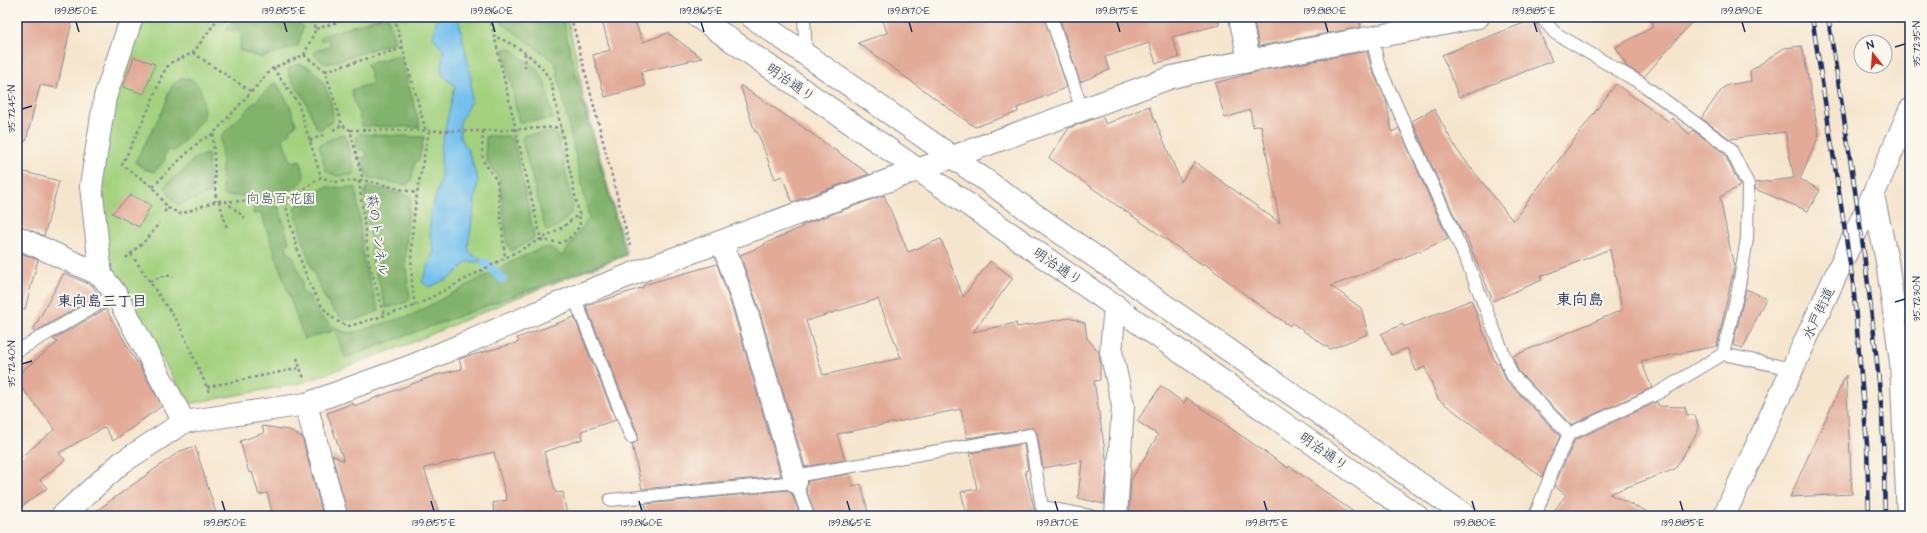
<svg xmlns="http://www.w3.org/2000/svg" width="1927" height="533" font-family="'Architects Daughter','Klee One',sans-serif">
<rect width="100%" height="100%" fill="#fbf7ec"/>
<filter id="ink" filterUnits="userSpaceOnUse"><feTurbulence type="fractalNoise" baseFrequency=".025" numOctaves="2"/><feDisplacementMap in="SourceGraphic" scale="8" xChannelSelector="R" yChannelSelector="G"/><feConvolveMatrix kernelMatrix="1 2 1 2 8 2 1 2 1" color-interpolation-filters="sRGB"/></filter>
<filter id="wash" filterUnits="userSpaceOnUse"><feTurbulence type="fractalNoise" baseFrequency=".012" numOctaves="4" result="noise"/><feDisplacementMap in="SourceGraphic" scale="16" xChannelSelector="R" yChannelSelector="G"/><feGaussianBlur stdDeviation="0.9" result="paint"/><feColorMatrix in="noise" values="0 0 0 0 0 0 0 0 0 0 0 0 0 0 0 0 0 1.4 0 .05"/><feComposite in="paint" operator="in"/></filter>
<g filter="url(#wash)">
<rect width="100%" height="100%" fill="#f6e5cd"/>
<polygon fill="#a3d17e" stroke="#5f806e" points="142,17 567,17 578,64 584,100 627,255 516,298 411,343 302,383 188,404 104,257 98,184 111,99"/>
<g fill="#82b36d" stroke="#4e7166">
<path d="M273 17C285 17 294 18 303 27L298 46 261 58 239 50 242 33 226 29 232 21Z"/>
<polygon points="381,17 388,17 395,42 327,64 321,61 314,54 315,51 330,47 329,39 320,41 322,36"/>
<polygon points="499,17 562,17 583,103 625,255 345,358 335,330 304,339 261,213 253,214 254,206 279,207 289,243 286,246 288,253 293,256 303,283 301,288 303,293 308,295 321,317 336,328 344,332 352,333 412,315 515,260 540,249 549,247 562,256 589,218 555,62 501,22"/>
<polygon points="507,48 511,49 538,70 545,83 553,119 519,122 504,49"/>
<polygon points="398,55 401,57 420,127 362,126 351,90 373,83 367,64"/>
<path d="M297 64C322 66 333 99 333 121L319 130 316 127 306 102 289 76 288 69Z"/>
<path d="M181 78C205 79 203 100 204 118L174 151 167 150 164 157 166 159 154 172 144 169 135 162C144 145 153 129 162 112 170 97 165 89 181 78Z"/>
<polygon points="274,83 277,84 290,106 296,124 283,140 291,162 300,160 304,175 302,182 283,195 225,196 223,194 221,136"/>
<path d="M553 132 556 133 559 141 573 207C569 219 557 228 546 231L522 140 524 135Z"/>
<polygon points="341,134 345,135 355,172 353,175 337,176 326,171 319,145"/>
<polygon points="359,134 424,137 419,160 415,162 411,181 407,185 369,178 366,175 362,158 367,156 365,151 359,150 356,137"/>
<path d="M486 136H508L514 141 534 236 533 239 511 251 507 244 500 180C497 174 492 170 489 165 484 157 486 145 486 136Z"/>
<polygon points="208,154 210,193 178,205 168,194 165,186 197,157"/>
<path d="M368 186 410 196 411 198C406 231 403 265 410 298L407 302 386 308 373 261 365 192Z"/>
<path d="M327 187 356 188 364 263 379 311C371 314 359 320 350 320 322 321 300 230 294 208L319 190Z"/>
</g>
<polygon fill="#74c1ee" stroke="#4878a6" points="437,17 458,17 471,76 471,101 460,122 460,136 468,150 478,180 468,247 470,253 485,262 467,262 452,277 429,287 422,282 434,251 430,235 430,216 441,178 441,146 455,86 441,74 443,50 433,37"/>
<g fill="none" stroke-linecap="round" stroke-linejoin="round">
<polyline stroke="#74c1ee" stroke-width="9" points="485,263 503,279"/>
</g>
<g id="blocks">
<g fill="#e2aa97" fill-rule="evenodd">
<polygon points="17,17 73,17 57,88 40,85 26,141 17,140"/>
<polygon points="601,17 633,17 643,42 668,33 702,58 641,72 645,86 605,97 593,55 610,50"/>
<polygon points="882,17 1044,17 1067,87 1017,108 1018,112 975,127 858,43 887,33"/>
<polygon points="1059,17 1218,17 1219,25 1172,37 1179,58 1156,63 1149,43 1105,57 1109,70 1080,82"/>
<polygon points="1253,17 1358,17 1361,27 1259,46"/>
<polygon points="1652,17 1696,17 1644,77 1627,67 1616,47 1653,27"/>
<polygon points="1534,19 1552,61 1459,97 1442,55"/>
<polygon points="1802,46 1819,136 1800,179 1820,190 1808,211 1755,189 1755,183 1794,178 1785,132 1730,139 1701,118 1723,88 1728,85 1751,81 1750,71 1784,48"/>
<polygon points="1367,51 1371,68 1386,100 1392,132 1399,128 1448,239 1381,267 1331,286 1361,308 1368,334 1330,349 1292,323 1290,326 1258,304 1204,263 1203,265 1049,158 1069,128 1102,116 1106,124 1149,106 1181,182 1195,162 1280,223 1261,125 1253,127 1250,110 1225,118 1215,83 1255,72"/>
<polygon points="134,57 155,64 144,94 123,87"/>
<polygon points="1616,84 1669,122 1672,118 1690,135 1693,130 1724,153 1740,186 1720,197 1734,268 1717,346 1641,361 1652,388 1571,425 1518,371 1513,356 1622,310 1610,249 1540,277 1542,280 1493,301 1464,232 1462,233 1412,121 1434,109 1457,150 1513,221"/>
<polygon points="740,85 791,119 869,174 792,202 782,176 775,179 757,131 755,132"/>
<polygon points="17,170 59,181 44,236 17,225"/>
<polygon points="131,195 151,205 139,227 112,213"/>
<path d="M884 195 908 252 941 239 963 297 990 261 1013 278 973 332 1016 323 1017 327 1069 318 1085 323 1087 338 1099 352 1100 362V380L1094 381 1107 464 1104 504 1078 498 1082 461 1043 468 1037 434 1033 428 967 438 961 409 837 434 845 460 805 467 757 303 740 255 765 245 764 244 802 227V225ZM878 299 901 358 823 375 806 321Z"/>
<polygon points="17,251 38,260 25,309 17,308"/>
<polygon points="717,264 733,310 781,476 642,489 632,444 637,441 638,434 586,306 644,287 643,285"/>
<polygon points="64,273 93,286 98,296 36,331 33,330"/>
<polygon points="1746,289 1766,298 1743,348 1733,345"/>
<polygon points="1471,300 1496,364 1499,362 1506,380 1560,436 1542,477 1438,399 1425,367 1416,371 1407,348 1391,355 1381,334 1403,324 1404,327"/>
<polygon points="106,309 137,363 138,362 162,406 113,441 105,427 59,453 65,460 40,480 47,488 17,510 17,452 21,457 55,429 17,382 17,375 58,342 53,339"/>
<polygon points="574,317 616,420 581,431 583,439 544,452 556,493 563,492 567,516 494,516 493,503 507,500 494,452 424,468 440,516 348,516 332,455 344,461 327,413 353,403 354,406 436,375 462,369 459,359 519,342 517,338"/>
<polygon points="1846,375 1852,494 1790,497 1808,457"/>
<polygon points="1161,386 1184,403 1187,398 1288,468 1289,466 1359,516 1129,516 1131,480 1158,435 1137,421"/>
<polygon points="1657,402 1659,406 1685,407 1687,415 1695,415 1699,429 1675,469 1609,494 1656,516 1550,516 1566,495 1554,486 1575,440"/>
<polygon points="262,426 289,430 302,437 323,516 273,516 267,493 259,495 252,472 249,473 240,441 264,433"/>
<polygon points="1024,444 1028,470 1025,471 1036,516 967,516 961,492 977,489 970,453"/>
<polygon points="195,446 217,516 89,516 180,451"/>
<polygon points="849,474 853,486 861,484 869,516 815,516 806,489 808,481"/>
<polygon points="787,490 792,494 800,516 648,516 645,504"/>
</g>
</g>
</g>
<g filter="url(#ink)">
<use href="#blocks" fill-opacity="0" stroke="#888a96" stroke-width="1"/>
<g fill="none" stroke-linecap="round" stroke-linejoin="round">
<defs>
<g id="lane">
<polyline points="804,17 806,55"/>
<polyline points="1051,17 1082,110"/>
<polyline points="1541,17 1555,33 1642,84 1730,148 1748,184 1747,239 1738,291 1723,354"/>
<polyline points="1372,38 1379,67 1468,264 1512,375 1569,434"/>
<polyline points="574,297 631,437"/>
<polyline points="17,351 116,294"/>
<polyline points="796,482 808,516"/>
<polyline points="610,500 796,482 801,475 1030,435 1042,507 1090,516"/>
<polyline points="1535,516 1555,464 1569,434 1658,393 1723,354 1792,369"/>
</g>
<g id="street">
<polyline points="1240,17 1249,59"/>
<polyline points="1873,195 1887,261 1901,362 1908,516"/>
<polyline points="17,237 101,275 116,294 184,422"/>
<polyline points="722,242 745,306 796,482"/>
<polyline points="101,275 91,186 105,97 132,17"/>
<polyline points="1115,305 1111,352 1123,405 1116,516"/>
<polyline points="306,404 336,516"/>
<path d="M62 516 121 463 184 422 306 404 414 365 574 297 640 271 1172 77C1273 54 1376 38 1478 17"/>
</g>
<g id="primary">
<path d="M698 17C938 183 1178 349 1417 516"/>
<polyline points="752,17 1466,516"/>
</g>
<polyline id="highway" points="1724,516 1873,195 1910,110"/>
</defs>
<use href="#lane" stroke="#888a96" stroke-width="14"/>
<use href="#street" stroke="#888a96" stroke-width="24"/>
<use href="#primary" stroke="#888a96" stroke-width="24"/>
<use href="#highway" stroke="#888a96" stroke-width="24"/>
<g stroke="#888a96" stroke-width="2.5" stroke-dasharray="3 3" stroke-linecap="butt">
<polyline points="219,17 193,53 170,63 162,75 150,106 122,165 153,187 168,208 181,214 216,201 285,202 321,177 334,182 363,180 416,193"/>
<polyline points="394,17 426,131"/>
<polyline points="490,17 541,240 562,243 572,236 580,226 579,214"/>
<polyline points="571,17 630,246"/>
<polyline points="316,29 353,17"/>
<polyline points="193,53 252,92"/>
<polyline points="304,55 325,71 342,125 350,130 363,180"/>
<polyline points="273,68 298,103 321,177"/>
<polyline points="525,68 525,54"/>
<polyline points="325,71 403,48"/>
<polyline points="333,130 342,125"/>
<polyline points="350,130 483,131 561,127"/>
<polyline points="483,131 482,154 484,162 497,181 505,258"/>
<polyline points="213,134 216,201"/>
<polyline points="310,141 325,134"/>
<polyline points="169,170 201,140 213,134 273,68 304,55 316,29 308,17"/>
<polyline points="359,181 369,262 384,315"/>
<polyline points="153,187 166,173"/>
<polyline points="219,201 227,228"/>
<polyline points="225,201 245,218"/>
<path d="M285 202C294 236 310 320 350 326L415 306 563 227 579 214 551 81C538 60 519 46 496 37"/>
<polyline points="164,212 168,208"/>
<polyline points="131,254 180,326 209,392"/>
<polyline points="126,258 148,238 159,223"/>
<polyline points="150,281 166,275 173,277"/>
<path d="M415 306C405 247 417 189 429 132"/>
<polyline points="297,358 300,368"/>
<polyline points="207,387 300,368 304,378"/>
</g>
<use href="#lane" stroke="#fff" stroke-width="12"/>
<use href="#street" stroke="#fff" stroke-width="22"/>
<use href="#primary" stroke="#fff" stroke-width="22"/>
<use href="#highway" stroke="#fff" stroke-width="22"/>
<defs>
<g id="rail">
<polyline points="1812,17 1853,283 1867,444 1869,516"/>
<path d="M1828 17C1849 150 1871 282 1882 416 1884 449 1884 483 1885 516"/>
</g>
</defs>
<use href="#rail" stroke="#1b2f5e" stroke-width="4.5"/>
<use href="#rail" stroke="#fbf7ec" stroke-width="3" stroke-dasharray="9" stroke-linecap="butt"/>
</g>
</g>
<path fill="none" stroke="#1b2f5e" stroke-width="1.5" d="M76 22 79 32M284 22 287 32M492 22 495 32M701 22 704 32M909 22 912 32M1117 22 1120 32M1325 22 1328 32M1534 22 1537 32M1742 22 1745 32M1895 47 1905 44M22 109 32 106M1895 302 1905 299M22 364 32 361M222 501 225 511M431 501 434 511M639 501 642 511M847 501 850 511M1055 501 1058 511M1264 501 1267 511M1472 501 1475 511M1680 501 1683 511"/>
<g text-anchor="middle" stroke-width="4" stroke-linejoin="round" paint-order="stroke">
<g font-size="14" fill="#1b2f5e" stroke="#fbf7ec">
<text transform="translate(791 82) rotate(35)" y="5">明治通り</text>
<text transform="translate(378 235) rotate(81)" y="5">萩のトンネル</text>
<text transform="translate(1058 266) rotate(34)" y="5">明治通り</text>
<text transform="translate(1818 313) rotate(-65)" y="5">水戸街道</text>
<text transform="translate(1324 451) rotate(35)" y="5">明治通り</text>
</g>
<g font-size="14" fill="#3d5866" stroke="#fbf7ec">
<text x="281" y="203">向島百花園</text>
</g>
<g font-size="15" font-weight="bold" fill="#1b2f5e" stroke="#fbf7ec">
<text x="102" y="306">東向島三丁目</text>
</g>
<g font-size="16" font-weight="bold" fill="#1b2f5e" stroke="#fbf7ec">
<text x="1580" y="305">東向島</text>
</g>
</g>
<rect width="1927" height="533" fill="none" stroke="#fbf7ec" stroke-width="44"/>
<g transform="translate(1873 54) rotate(343)"><circle r="19" fill="#fbf7ec" stroke="#a1a7b3"/>
<path d="M0-3L7 15L0 10L-7 15Z" fill="#c8321e"/>
<text y="-6" font-size="11" font-weight="bold" text-anchor="middle" fill="#1b2f5e">N</text>
</g>
<rect x="22" y="22" width="1883" height="489" fill="none" stroke="#1b2f5e" stroke-width="1.5"/>
<g font-size="10" text-anchor="middle" fill="#1b2f5e">
<text x="76" y="14">139.8150°E</text>
<text x="284" y="14">139.8155°E</text>
<text x="492" y="14">139.8160°E</text>
<text x="701" y="14">139.8165°E</text>
<text x="909" y="14">139.8170°E</text>
<text x="1117" y="14">139.8175°E</text>
<text x="1325" y="14">139.8180°E</text>
<text x="1534" y="14">139.8185°E</text>
<text x="1742" y="14">139.8190°E</text>
<text transform="translate(1916 44) rotate(-90)" y="4">35.7235°N</text>
<text transform="translate(11 109) rotate(-90)" y="4">35.7245°N</text>
<text transform="translate(1916 299) rotate(-90)" y="4">35.7230°N</text>
<text transform="translate(11 364) rotate(-90)" y="4">35.7240°N</text>
<text x="225" y="526">139.8150°E</text>
<text x="434" y="526">139.8155°E</text>
<text x="642" y="526">139.8160°E</text>
<text x="850" y="526">139.8165°E</text>
<text x="1058" y="526">139.8170°E</text>
<text x="1267" y="526">139.8175°E</text>
<text x="1475" y="526">139.8180°E</text>
<text x="1683" y="526">139.8185°E</text>
</g>
</svg>
